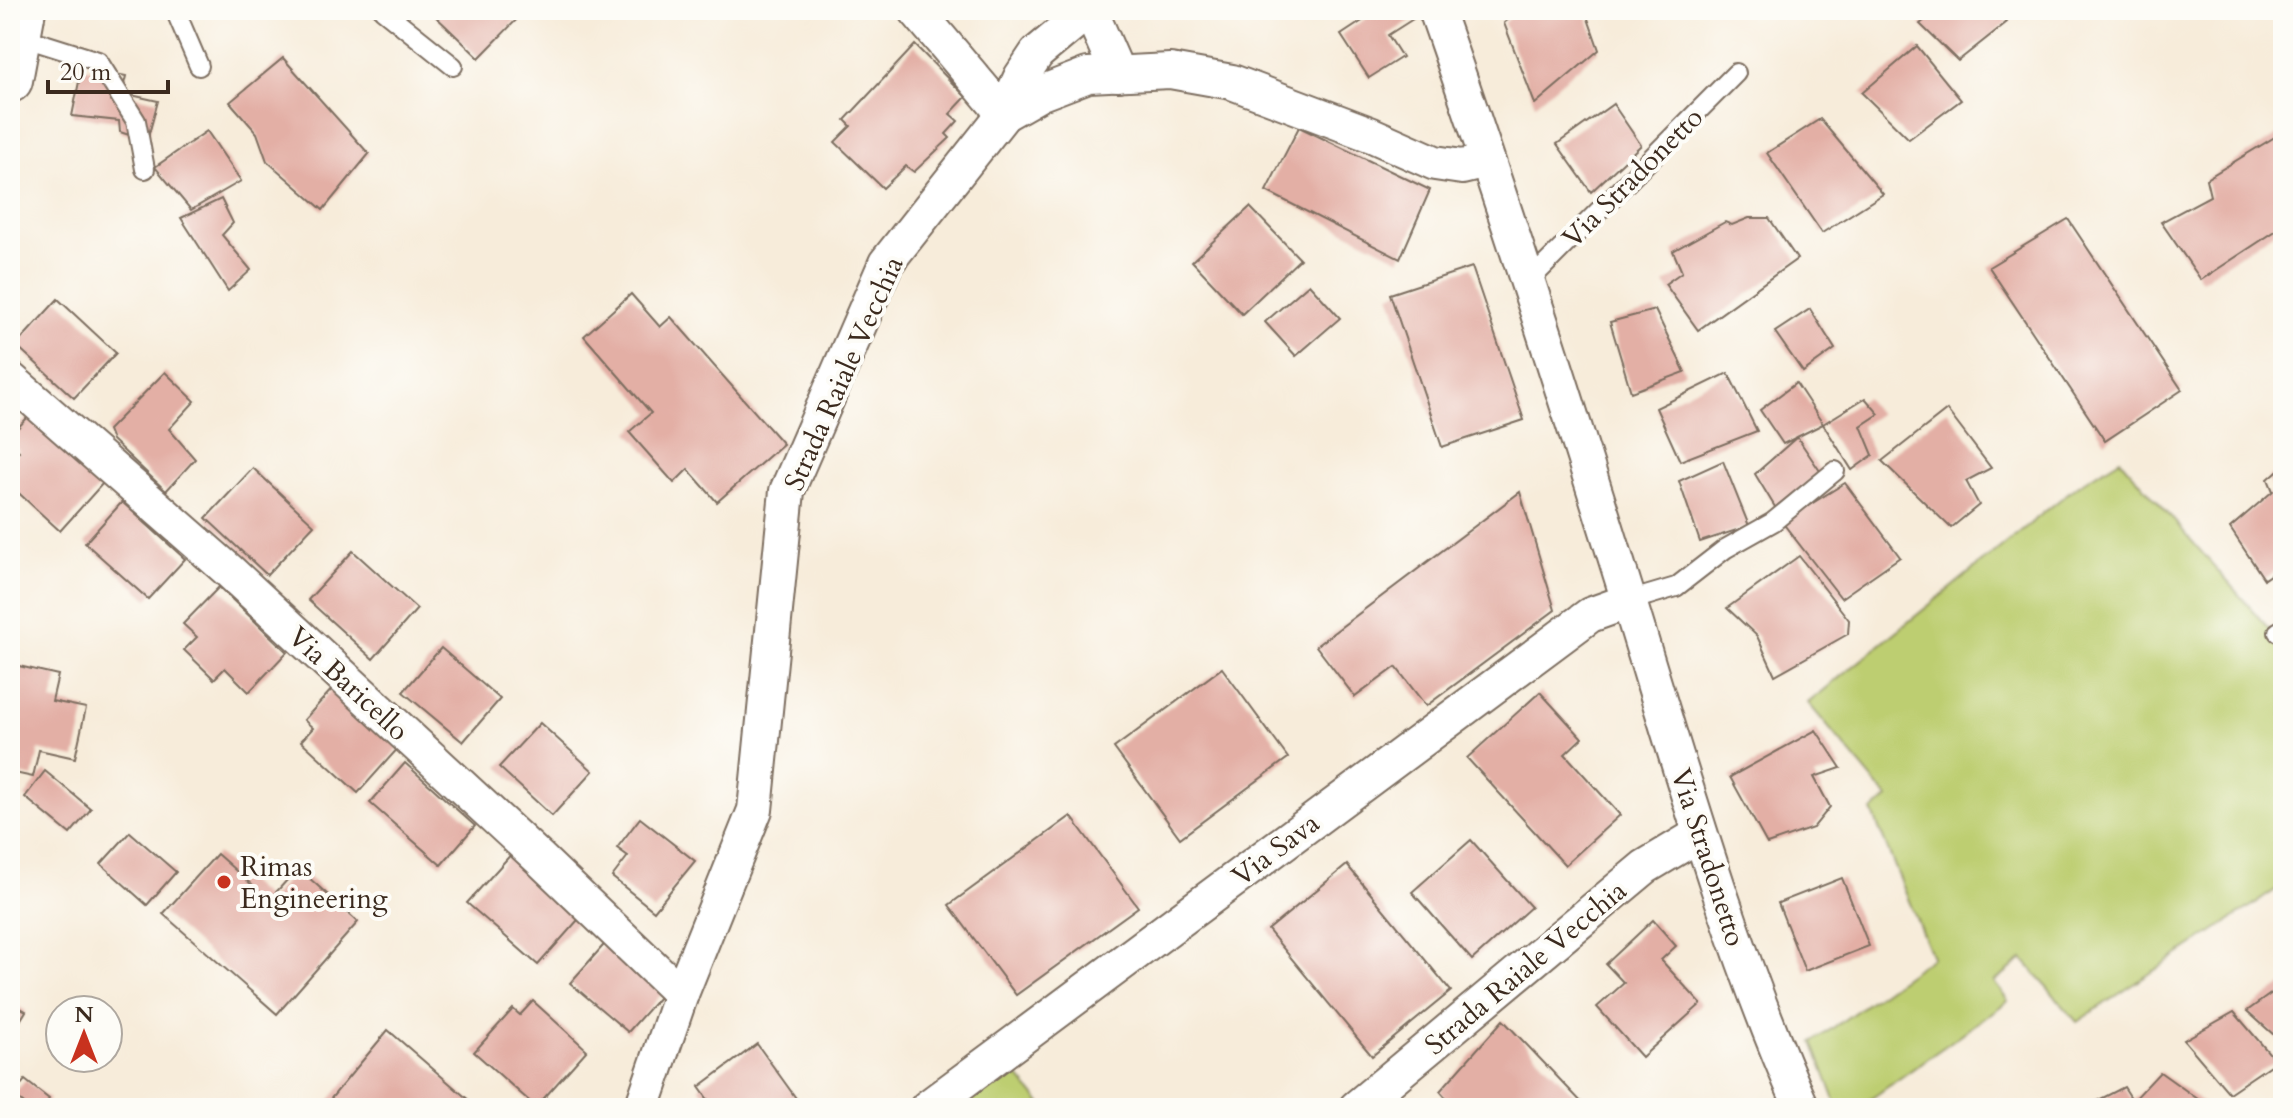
<svg xmlns="http://www.w3.org/2000/svg" width="2293" height="1118" font-family="Cardo,serif">
<rect width="100%" height="100%" fill="#fdfcf7"/>
<filter id="ink" filterUnits="userSpaceOnUse"><feTurbulence type="fractalNoise" baseFrequency=".0125" numOctaves="2"/><feDisplacementMap in="SourceGraphic" scale="16" xChannelSelector="R" yChannelSelector="G"/><feConvolveMatrix kernelMatrix="1 2 1 2 8 2 1 2 1" color-interpolation-filters="sRGB"/></filter>
<filter id="wash" filterUnits="userSpaceOnUse"><feTurbulence type="fractalNoise" baseFrequency=".006" numOctaves="4" result="noise"/><feDisplacementMap in="SourceGraphic" scale="32" xChannelSelector="R" yChannelSelector="G"/><feGaussianBlur stdDeviation="1.8" result="paint"/><feColorMatrix in="noise" values="0 0 0 0 0 0 0 0 0 0 0 0 0 0 0 0 0 1.4 0 .05"/><feComposite in="paint" operator="in"/></filter>
<g filter="url(#wash)">
<rect width="100%" height="100%" fill="#f7ecda"/>
<g fill="#bdce71" stroke="#7c7c48" stroke-width="2">
<polygon points="2120,459 2283,645 2283,885 2077,1022 2023,959 1994,982 2008,1001 1858,1108 1838,1108 1813,1042 1932,957 1872,811 1888,798 1808,703 2078,485"/>
<polygon points="1008,1064 1045,1108 949,1108"/>
</g>
<g id="blocks">
<g fill="#e3afa5">
<polygon points="429,10 526,10 479,58"/>
<polygon points="1379,10 1408,10 1413,19 1388,35 1402,57 1369,78 1341,35"/>
<polygon points="1520,10 1585,10 1599,50 1535,104 1504,23"/>
<polygon points="1937,10 1997,10 2007,22 1958,61 1920,24"/>
<polygon points="915,45 966,97 950,114 958,121 946,134 950,138 914,172 906,166 883,188 835,142 851,126 845,120"/>
<polygon points="1917,46 1961,100 1909,139 1862,93"/>
<polygon points="283,58 369,154 323,210 267,161 257,133 230,102"/>
<polygon points="82,67 126,76 122,93 158,101 147,141 120,132 119,121 72,116"/>
<polygon points="1613,104 1641,145 1591,192 1557,144"/>
<polygon points="1820,119 1883,194 1822,233 1767,153"/>
<polygon points="1299,127 1430,190 1400,259 1266,191"/>
<polygon points="207,131 241,181 191,210 155,167"/>
<polygon points="2283,132 2283,226 2201,280 2161,222 2210,196 2206,179"/>
<polygon points="221,199 233,223 222,235 251,270 228,291 181,218"/>
<polygon points="1250,207 1300,259 1242,314 1192,261"/>
<polygon points="1749,218 1769,218 1797,259 1698,330 1665,284 1682,272 1673,251 1725,222 1732,225"/>
<polygon points="2068,219 2182,390 2105,441 1989,267"/>
<polygon points="1472,267 1524,420 1442,447 1390,294"/>
<polygon points="1309,284 1340,318 1296,356 1265,322"/>
<polygon points="631,294 660,327 671,317 783,444 717,502 688,469 674,483 629,432 651,413 584,336"/>
<polygon points="58,299 116,353 74,398 16,345"/>
<polygon points="1810,309 1835,349 1803,372 1775,332"/>
<polygon points="1655,310 1685,372 1631,392 1610,322"/>
<polygon points="165,372 195,401 169,429 195,459 166,491 112,440 108,430"/>
<polygon points="1728,373 1757,431 1680,461 1656,408"/>
<polygon points="1796,383 1823,424 1797,437 1820,471 1778,512 1755,474 1797,437 1783,444 1760,410"/>
<polygon points="1865,398 1879,414 1861,426 1873,455 1852,470 1823,424"/>
<polygon points="1947,410 1991,468 1966,481 1979,505 1951,528 1882,461"/>
<polygon points="29,416 103,483 60,531 10,485 10,461 19,451 10,442 10,436"/>
<polygon points="1723,461 1749,526 1700,542 1679,481"/>
<polygon points="2283,466 2283,566 2264,579 2230,528 2273,491 2268,479"/>
<polygon points="253,468 314,525 267,575 206,518"/>
<polygon points="1845,483 1900,557 1841,598 1782,522"/>
<polygon points="1520,492 1555,610 1426,706 1396,667 1355,697 1316,646"/>
<polygon points="122,502 185,559 148,599 85,543"/>
<polygon points="353,551 417,609 373,659 308,600"/>
<polygon points="1799,556 1849,620 1848,634 1775,675 1757,636 1727,608"/>
<polygon points="219,587 287,652 249,692 225,668 214,679 184,650 197,637 183,624"/>
<polygon points="441,648 500,699 463,742 403,692"/>
<polygon points="10,664 58,675 52,701 86,708 75,758 39,750 33,777 10,772"/>
<polygon points="1222,668 1288,758 1180,838 1114,748"/>
<polygon points="334,687 400,746 358,793 301,741 313,728 304,720"/>
<polygon points="1540,692 1582,738 1565,754 1620,815 1565,865 1467,758"/>
<polygon points="540,723 593,771 552,816 499,767"/>
<polygon points="1816,730 1841,768 1814,777 1830,807 1813,828 1767,844 1730,777"/>
<polygon points="405,763 475,826 441,865 370,803"/>
<polygon points="45,771 91,809 70,834 25,797"/>
<polygon points="1071,816 1138,907 1016,995 949,905"/>
<polygon points="640,818 695,861 654,911 612,877 628,856 617,848"/>
<polygon points="130,832 176,872 147,905 101,864"/>
<polygon points="1471,840 1531,907 1472,960 1412,892"/>
<polygon points="515,850 585,912 538,965 467,903"/>
<polygon points="217,854 269,900 298,868 358,922 277,1014 163,914"/>
<polygon points="1347,865 1451,991 1372,1056 1268,930"/>
<polygon points="1842,878 1869,946 1805,971 1778,903"/>
<polygon points="1653,920 1676,946 1661,960 1701,1004 1642,1057 1597,1007 1624,983 1606,964"/>
<polygon points="610,938 668,987 628,1032 570,983"/>
<polygon points="2283,985 2283,1043 2247,1011"/>
<polygon points="533,1001 587,1050 536,1107 474,1052 513,1009 520,1015"/>
<polygon points="10,1002 26,1011 10,1037"/>
<polygon points="2234,1012 2276,1061 2229,1093 2184,1040"/>
<polygon points="1503,1020 1587,1108 1455,1108 1440,1091"/>
<polygon points="388,1030 478,1108 323,1108"/>
<polygon points="757,1044 803,1108 714,1108 699,1087"/>
<polygon points="2160,1072 2209,1107 2083,1108 2124,1087 2133,1101"/>
<polygon points="25,1080 49,1099 43,1108 29,1108 13,1095"/>
</g>
</g>
</g>
<g filter="url(#ink)">
<use href="#blocks" fill-opacity="0" stroke="#7d6e60" stroke-width="2"/>
<g fill="none" stroke-linecap="round" stroke-linejoin="round">
<defs>
<g id="lane">
<polyline points="175,10 199,66"/>
<polyline points="383,10 453,66"/>
<polyline points="19,36 98,61 136,121 145,169"/>
<polyline points="1529,281 1736,73"/>
<polyline points="1629,601 1676,587 1725,549 1773,522 1835,471"/>
<polyline points="2278,632 2283,629"/>
</g>
<g id="street">
<polyline points="916,10 1004,114"/>
<polyline points="1090,10 1118,74"/>
<path d="M1436 10C1504 204 1567 401 1628 598 1681 770 1729 943 1802 1108"/>
<polyline points="1004,114 1021,77 1037,53 1089,10"/>
<polyline points="10,379 227,569 539,858 681,994"/>
<polyline points="642,1108 681,994 755,810 787,491 886,263 1004,114 1041,93 1088,75 1170,71 1232,82 1372,135 1435,163 1462,167 1487,161"/>
<polyline points="927,1108 1590,615 1629,601"/>
<polyline points="1356,1108 1645,867 1700,834"/>
</g>
<polyline id="secondary" points="10,80 23,10"/>
</defs>
<use href="#lane" stroke="#7d6e60" stroke-width="22"/>
<use href="#street" stroke="#7d6e60" stroke-width="38"/>
<use href="#secondary" stroke="#7d6e60" stroke-width="48"/>
<use href="#lane" stroke="#fff" stroke-width="18"/>
<use href="#street" stroke="#fff" stroke-width="34"/>
<use href="#secondary" stroke="#fff" stroke-width="44"/>
</g>
</g>
<circle fill="#c8321e" stroke="#fdfcf7" stroke-width="3" cx="224" cy="882" r="8"/>
<g text-anchor="middle" stroke-width="8" stroke-linejoin="round" paint-order="stroke">
<g font-size="28" fill="#3b2a1e" stroke="#fdfcf7">
<text transform="translate(1632 177) rotate(-45)" y="10">Via Stradonetto</text>
<text transform="translate(843 373) rotate(-66)" y="10">Strada Raiale Vecchia</text>
<text transform="translate(349 683) rotate(43)" y="10">Via Baricello</text>
<text transform="translate(1275 849) rotate(-37)" y="10">Via Sava</text>
<text transform="translate(1709 857) rotate(72)" y="10">Via Stradonetto</text>
<text transform="translate(1525 967) rotate(-40)" y="10">Strada Raiale Vecchia</text>
</g>
<g font-size="28" fill="#3b2a1e" stroke="#fdfcf7" text-anchor="start">
<text x="240" y="876">Rimas<tspan x="240" dy="32">Engineering</tspan></text>
</g>
</g>
<rect width="2293" height="1118" fill="none" stroke="#fdfcf7" stroke-width="40"/>
<g transform="translate(84 1034)"><circle r="38" fill="#fdfcf7" stroke="#afa8a0" stroke-width="2"/>
<path d="M0-6L14 30L0 20L-14 30Z" fill="#c8321e"/>
<text y="-12" font-size="22" font-weight="bold" text-anchor="middle" fill="#3b2a1e">N</text>
</g>
<path d="M48 80v12h120v-12" fill="none" stroke="#3b2a1e" stroke-width="4"/>
<text x="60" y="80" font-size="24" fill="#3b2a1e" stroke="#fdfcf7" stroke-width="6" paint-order="stroke">20 m</text>
</svg>
